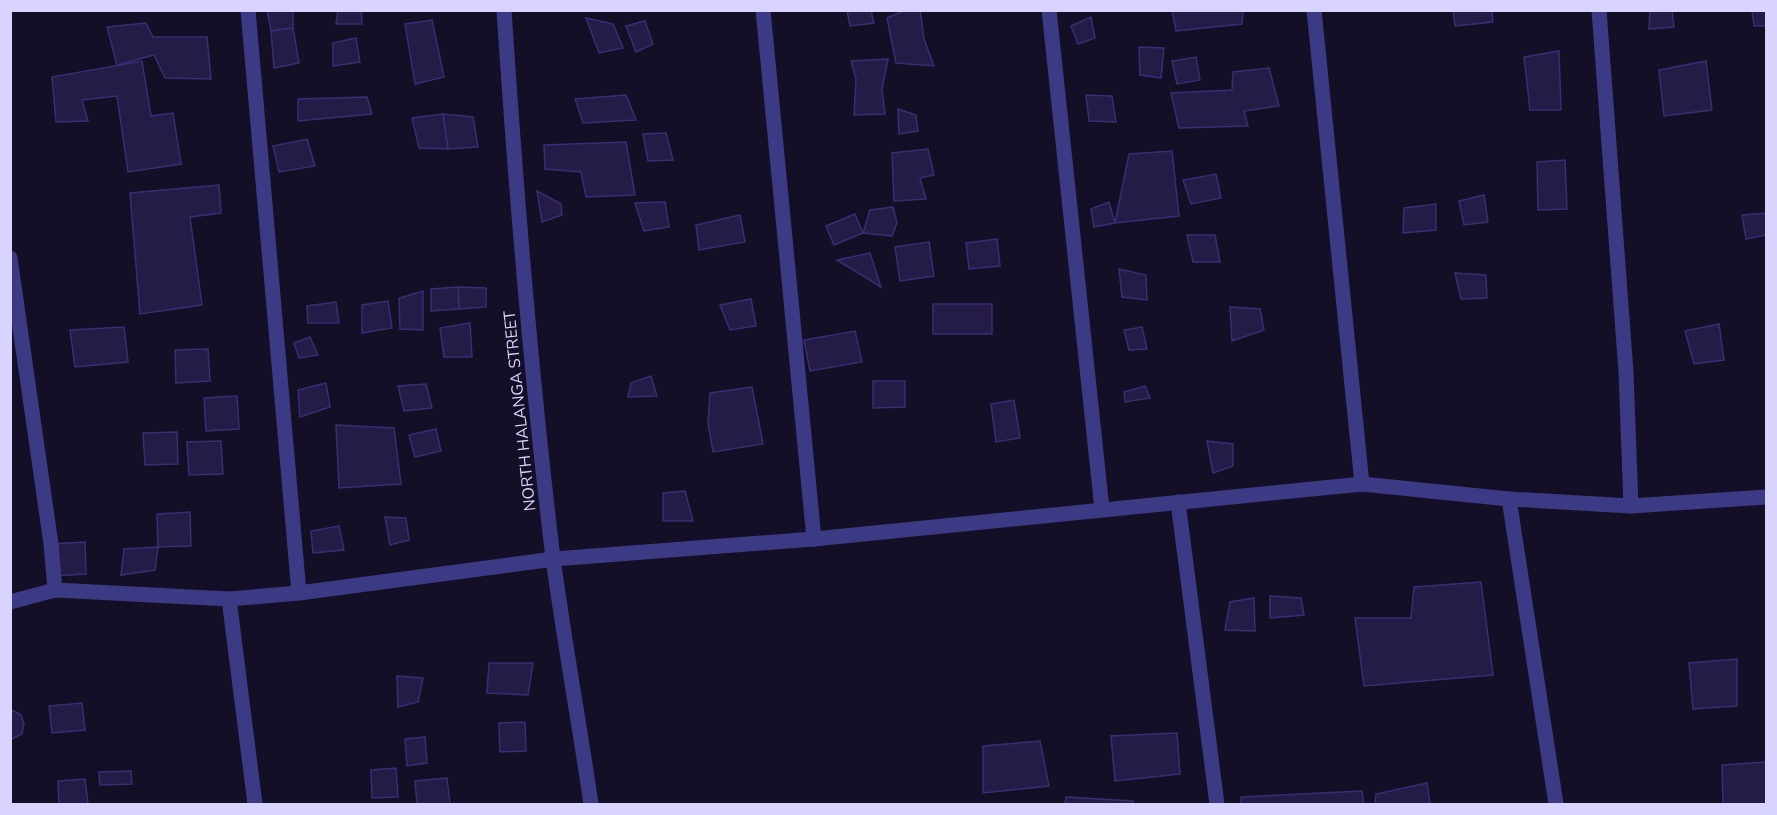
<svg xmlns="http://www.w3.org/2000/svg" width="1777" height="815" font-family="'Nunito Sans',sans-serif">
<rect width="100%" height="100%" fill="#130f26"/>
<g fill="#241b47" stroke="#3b2d73" stroke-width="1.5">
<polygon points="267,10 293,10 293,28 271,31"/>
<polygon points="338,10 361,10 362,24 336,24"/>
<polygon points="847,10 871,10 874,23 850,26"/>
<polygon points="906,10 920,10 924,39 934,66 896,63 887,18"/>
<polygon points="1172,10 1243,10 1242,24 1176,31"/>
<polygon points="1453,10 1492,10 1493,22 1455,26"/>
<polygon points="1655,10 1672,10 1674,27 1649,29 1650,12"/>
<polygon points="1752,10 1766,10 1766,26 1754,26"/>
<polygon points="1091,17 1095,38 1078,44 1071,26"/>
<polygon points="586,18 613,24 623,48 599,53"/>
<polygon points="432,20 444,77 415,84 405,24"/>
<polygon points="645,21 653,44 636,52 626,26"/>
<polygon points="146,23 153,37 207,37 211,79 165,78 154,55 117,65 107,27"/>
<polygon points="293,28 299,63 274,68 271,31"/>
<polygon points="356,38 360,62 333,66 333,43"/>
<polygon points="1139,47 1164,48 1161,78 1140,75"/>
<polygon points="1559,51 1561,110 1530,110 1524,57"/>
<polygon points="1196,57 1200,80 1177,84 1172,61"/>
<polygon points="888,59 882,89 885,114 854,115 856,79 851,61"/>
<polygon points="142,61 151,116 173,113 181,164 128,172 117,96 82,100 88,121 56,122 52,77"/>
<polygon points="1706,61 1712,110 1664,116 1659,70"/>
<polygon points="1269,68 1279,106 1244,111 1248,126 1179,128 1171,93 1232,90 1233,72"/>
<polygon points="626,95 636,120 583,123 575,99"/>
<polygon points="1086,95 1112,96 1116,122 1089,121"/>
<polygon points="367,97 372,114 298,121 298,99"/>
<polygon points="898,109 916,115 918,131 899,134"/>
<polygon points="443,114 473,117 478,147 448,149"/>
<polygon points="443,114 448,149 419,148 412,118"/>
<polygon points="666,133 673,160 648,161 643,134"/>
<polygon points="307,139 315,166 279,172 273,146"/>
<polygon points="626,142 635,195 586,197 581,172 545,169 544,145"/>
<polygon points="928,149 934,175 920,178 926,199 894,201 892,153"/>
<polygon points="1172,151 1179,216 1115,223 1129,154"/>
<polygon points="1565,160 1567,209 1538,210 1537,162"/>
<polygon points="1216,174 1221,198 1191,204 1183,180"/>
<polygon points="219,185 221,213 190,217 202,305 140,314 130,193"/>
<polygon points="537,191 561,204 562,215 542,222"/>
<polygon points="1484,195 1488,222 1464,225 1459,201"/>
<polygon points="665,202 669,227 644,231 635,203"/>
<polygon points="1109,202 1115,223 1094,227 1091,209"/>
<polygon points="1436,204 1436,230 1403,233 1404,208"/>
<polygon points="893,207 897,223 892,236 863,233 870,210"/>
<polygon points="1766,213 1766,235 1746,239 1742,215"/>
<polygon points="855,214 863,233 834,245 826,226"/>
<polygon points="740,215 745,242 699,250 696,225"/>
<polygon points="1187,235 1215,235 1220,262 1193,262"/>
<polygon points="997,239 1000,266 969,269 966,243"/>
<polygon points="929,242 934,276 900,281 895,247"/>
<polygon points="870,253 881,287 837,260"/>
<polygon points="1119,269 1146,275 1147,300 1122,297"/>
<polygon points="1455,273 1486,275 1487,298 1461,299"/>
<polygon points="458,287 486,288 486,307 459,309"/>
<polygon points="458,287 459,309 431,311 431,289"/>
<polygon points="423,291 423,330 400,329 399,298"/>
<polygon points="751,299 756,326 730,330 720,305"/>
<polygon points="388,301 392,328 362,333 362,305"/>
<polygon points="336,302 339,323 308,323 307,306"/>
<rect x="933" y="304" width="59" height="30"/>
<polygon points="1230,307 1260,309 1264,330 1232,341"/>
<polygon points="470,323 472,357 444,357 440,328"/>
<polygon points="1719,324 1724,360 1694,364 1685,331"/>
<polygon points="124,327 128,362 75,367 70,330"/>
<polygon points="1142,327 1147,349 1129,350 1124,330"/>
<polygon points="855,331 862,362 810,371 804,340"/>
<polygon points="310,337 318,355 299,358 294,343"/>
<polygon points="208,349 210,381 176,383 175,350"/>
<polygon points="651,376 657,396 628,397 631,383"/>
<polygon points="873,381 905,381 905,407 873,408"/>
<polygon points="326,383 330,407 300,417 298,390"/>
<polygon points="426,384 432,408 404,411 398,386"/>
<polygon points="1145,386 1150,398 1125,402 1124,392"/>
<polygon points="752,387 763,444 713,452 708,423 710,393"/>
<polygon points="237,396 239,429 206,431 204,398"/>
<polygon points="1014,400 1020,438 996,442 991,404"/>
<polygon points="336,425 394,428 401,484 339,488"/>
<polygon points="436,429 441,451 415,457 409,435"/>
<polygon points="177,432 178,464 145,465 143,433"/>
<polygon points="221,441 223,474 189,475 187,442"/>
<polygon points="1207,441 1233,444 1233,466 1213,473"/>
<polygon points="685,491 693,521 663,521 663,493"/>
<polygon points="190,512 191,546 158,547 157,514"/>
<polygon points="385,517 406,518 409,540 390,545"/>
<polygon points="339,526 344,550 313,553 311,531"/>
<polygon points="85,542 86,574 52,576 51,544"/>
<polygon points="158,547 155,570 121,575 124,549"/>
<polygon points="1481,582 1493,675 1364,686 1355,618 1411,618 1414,587"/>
<polygon points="1270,596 1301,598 1304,615 1270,618"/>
<polygon points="1254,598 1255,631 1225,630 1230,602"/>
<polygon points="1737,659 1737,706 1693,709 1689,663"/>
<polygon points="489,663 533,663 528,695 487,693"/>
<polygon points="397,676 423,678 418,702 398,707"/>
<polygon points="82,703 85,730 52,733 49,706"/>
<polygon points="10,709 21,715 24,724 22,734 10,740"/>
<polygon points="525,722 526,751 500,752 499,723"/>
<polygon points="1177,733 1180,774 1115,781 1111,736"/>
<polygon points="425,737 427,763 407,766 405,739"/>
<polygon points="1040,741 1049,786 983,793 983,746"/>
<polygon points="1766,762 1766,804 1723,804 1722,765"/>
<polygon points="396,768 398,797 372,798 371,770"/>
<polygon points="131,771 132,784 100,785 99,772"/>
<polygon points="447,778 450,804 417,804 415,781"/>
<polygon points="85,779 88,804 59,804 58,781"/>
<polygon points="1427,783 1430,804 1375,804 1376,794"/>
<polygon points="1362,791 1364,804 1241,804 1241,797"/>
<polygon points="1066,797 1133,801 1133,804 1065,804"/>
</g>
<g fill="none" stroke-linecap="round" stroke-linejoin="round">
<g stroke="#3d3a85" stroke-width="15">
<polyline points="248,10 299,593"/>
<path d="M504 10C516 193 531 376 553 558 564 640 579 722 591 804"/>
<polyline points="763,10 814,539"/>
<polyline points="1049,10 1102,509"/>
<polyline points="1314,10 1362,484"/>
<polyline points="1599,10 1626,372 1631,506"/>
<polyline points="10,258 51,544 55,590"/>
<polyline points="1509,499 1556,804"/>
<polyline points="1178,502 1217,804"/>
<polyline points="229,599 255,804"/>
<polyline points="10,602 55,590 229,599 299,593 554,559 814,539 1362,484 1509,499 1631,506 1766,497"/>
</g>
</g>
<g text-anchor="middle" stroke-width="6" stroke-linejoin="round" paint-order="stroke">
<g font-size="16" fill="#d9d4ff" stroke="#130f26">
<text transform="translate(519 411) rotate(-96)" y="6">NORTH HALANGA STREET</text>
</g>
</g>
<rect width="1777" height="815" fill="none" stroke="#d9d4ff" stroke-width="24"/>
</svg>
